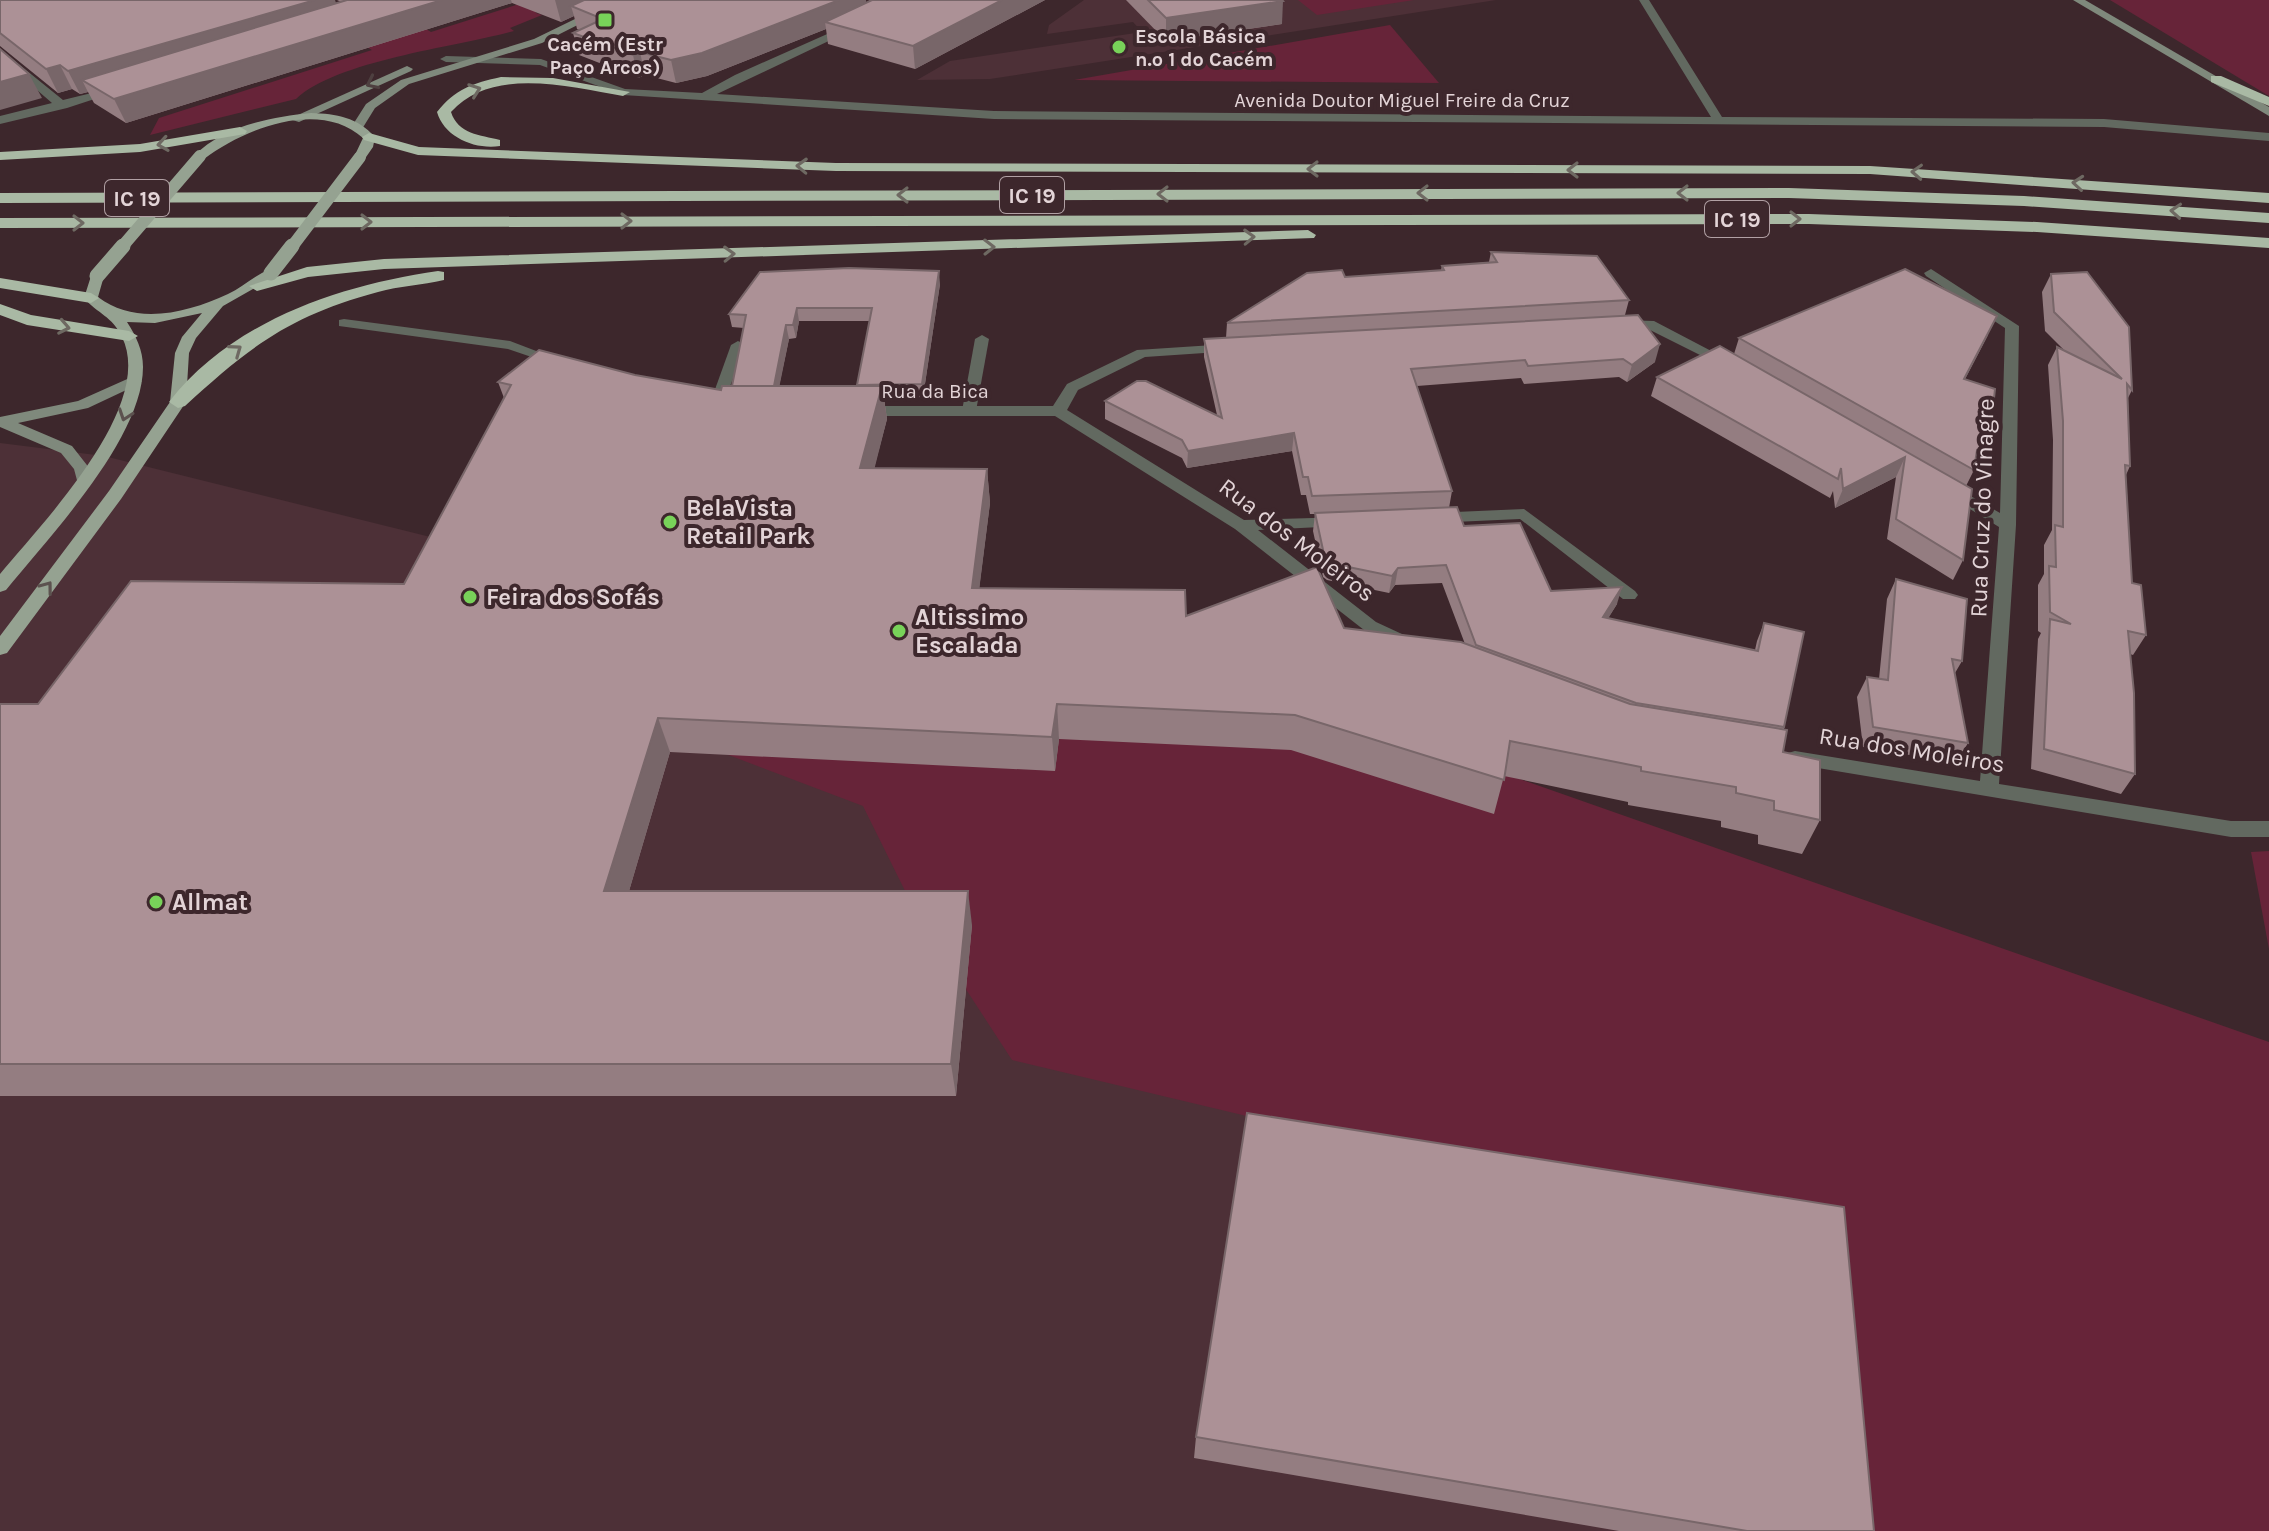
<svg xmlns="http://www.w3.org/2000/svg" width="2269" height="1531" font-family="Karla,sans-serif">
<rect width="100%" height="100%" fill="#3d272c"/>
<g fill="#4d3037">
<polygon points="1084,0 1496,0 990,79 917,80 950,61 1142,32 1133,22 1047,34 1049,25"/>
<polygon points="0,443 104,456 499,554 1994,1531 0,1531"/>
</g>
<g fill="#672439">
<path d="M532 0 536 13 542 15 510 28 514 31C457 47 338 60 296 99L150 135 159 118 372 50 355 40 414 22 431 32Z"/>
<polygon points="1298,0 1414,0 1317,15"/>
<polygon points="2110,0 2269,0 2269,96"/>
<polygon points="1390,25 1439,83 1074,80"/>
<polygon points="726,713 1397,736 2269,1042 2269,1531 1859,1531 1255,1118 1012,1060 915,911 863,806 718,751"/>
<polygon points="2269,851 2269,949 2251,852"/>
</g>
<g fill="none" stroke-linecap="round" stroke-linejoin="round">
<g fill="#626960" fill-rule="evenodd">
<polygon points="982,335 989,339 976,411 969,415 962,411 975,339"/>
<polygon points="738,341 745,345 723,406 716,410 711,409 709,406 731,345"/>
</g>
<g fill="#626960" fill-rule="evenodd">
<polygon points="1639,0 1649,0 1722,117 2104,119 2269,133 2269,141 2104,127 994,119 623,95 540,65 446,62 440,59 446,56 541,59 625,89 702,93 735,75 852,23 857,26 856,28 717,94 994,111 1711,117"/>
<polygon points="0,49 63,100 116,87 122,90 67,108 0,124 0,116 52,103 0,58"/>
<polygon points="1931,269 2019,326 2016,525 1999,784 2231,821 2269,821 2269,837 2231,837 1788,763 1785,758 1788,753 1795,751 1980,781 1999,527 1941,491 1943,487 1955,487 2000,513 2005,328 1926,276 1924,273"/>
<polygon points="344,319 510,341 565,362 558,366 508,349 339,326 339,320"/>
<polygon points="1620,320 1654,321 1738,365 1731,369 1726,368 1646,328 1615,327 1615,321"/>
<polygon points="1229,344 1234,345 1234,351 1145,357 1078,390 1067,410 1244,520 1347,517 1347,525 1341,526 1258,530 1376,622 1417,641 1419,645 1417,649 1403,649 1364,630 1235,529 1055,416 858,416 850,411 858,406 1053,406 1067,384 1137,350"/>
<polygon points="1524,509 1635,591 1638,595 1635,599 1623,599 1520,519 1432,523 1424,518 1432,513"/>
</g>
<g fill="#7f897c" fill-rule="evenodd">
<polygon points="614,0 627,0 542,43 409,84 375,108 362,129 352,126 366,104 401,80 534,39"/>
<polygon points="2073,0 2085,0 2269,107 2269,116"/>
<polygon points="407,66 413,69 411,71 299,122 289,119"/>
<polygon points="134,376 142,381 139,384 88,408 18,423 72,446 90,469 90,484 78,484 74,469 61,453 0,427 0,417 78,401"/>
</g>
<g fill="#95a291" fill-rule="evenodd">
<path d="M311 113C337 114 357 117 375 137L373 147 364 160 354 157 363 138C320 99 245 128 204 159L194 156C223 126 271 117 311 113Z"/>
<path d="M271 269 276 270V276L223 306 196 338 189 353 186 402 121 499 7 653 0 655V636L109 491 170 402 175 353 182 337 202 313 155 323 127 322C136 336 143 350 143 367 143 438 50 536 6 590L0 592V574C42 523 156 407 122 337 112 316 98 314 84 298L92 273 104 276 98 297C136 326 187 313 228 294 243 287 256 274 271 269Z"/>
</g>
<g fill="#a9b9a4" fill-rule="evenodd">
<polygon points="2211,76 2221,76 2269,97 2269,106 2211,82"/>
<path d="M501 77 553 78 630 92 623 96C569 87 492 66 451 112 458 134 480 135 500 140V146C475 150 444 137 437 112 455 89 473 83 501 77Z"/>
<polygon points="240,127 247,131 245,134 140,152 0,160 0,152 140,144"/>
<polygon points="369,133 419,147 836,163 1870,166 2269,193 2269,203 1870,174 836,171 418,155 364,140 362,137"/>
<polygon points="1789,188 2024,196 2269,213 2269,223 2024,206 1789,198 0,203 0,193"/>
<polygon points="1809,214 2037,222 2269,238 2269,248 2037,232 1809,224 0,228 0,218"/>
<polygon points="1308,230 1316,235 1314,238 384,269 308,277 257,291 249,286 307,267 384,259"/>
<path d="M438 271 444 272V280C422 285 399 286 378 292 291 315 249 347 185 406L178 408 169 402C232 321 340 285 438 271Z"/>
<polygon points="0,278 91,293 99,298 91,303 0,288"/>
<polygon points="0,304 31,315 129,331 138,336 129,341 27,325 0,315"/>
</g>
<g stroke="#95a291" stroke-width="12">
<polyline points="121,248 200,156"/>
<polyline points="291,248 360,157"/>
</g>
<g stroke="#95a291" stroke-width="15">
<polyline points="271,273 292,246"/>
<polyline points="97,276 123,246"/>
</g>
</g>
<g fill="#947d81" fill-rule="evenodd">
<polygon points="0,0 336,3 341,2 337,0 866,0 866,3 871,1 869,0 1045,0 915,69 828,44 826,29 707,76 676,83 645,75 638,78 579,55 573,33 580,30 577,29 574,16 561,22 512,3 126,123 94,103 88,92 80,94 72,89 58,93 0,46"/>
<polygon points="1126,0 1282,0 1282,24 1166,41"/>
<path d="M1491 252 1629 300 1625 315 1655 362 1627 382 1619 377 1524 384 1521 378 1417 386 1452 491 1449 508 1464 526 1551 591 1617 604 1608 618 1755 650 1757 641 1764 623 1784 727 1783 752 1820 820 1802 854 1758 844V835L1721 827V821L1628 805V802L1504 776 1494 814 1291 750 1059 739 1055 771 670 752 629 891 972 925 956 1096H0V704H38L404 584 504 398 498 382 635 375 721 390 732 386 744 328 732 327 729 314 940 284 923 397 884 398 887 419 874 468 987 469 990 503 979 589 1186 616 1344 628 1465 644 1442 583 1395 585 1389 593 1327 580 1323 577 1313 531 1315 514H1310L1306 495H1301L1292 451 1187 468 1182 458 1105 419V401L1217 415 1204 357V339L1226 338 1227 323 1345 277 1441 270 1442 266 1489 262ZM799 321H870L857 386H779L789 339 796 338Z"/>
<polygon points="2051,274 2132,390 2128,398 2130,466 2126,475 2132,583 2146,635 2133,655 2130,654 2135,774 2121,794 2031,769 2038,639 2041,633 2038,631 2038,585 2044,574 2044,545 2052,530 2053,440 2048,365 2057,347 2064,350 2045,331 2042,292"/>
<polygon points="1988,335 1965,379 1988,454 1979,474 1973,472 1966,486 1963,560 1953,580 1887,539 1896,477 1835,508 1833,491 1830,498 1651,396 1657,377 1734,354 1739,338"/>
<polygon points="1896,579 1962,661 1955,673 1968,743 1956,763 1863,747 1857,697 1867,677 1879,679 1887,599"/>
<polygon points="1196,1437 1874,1531 1619,1531 1194,1458"/>
</g>
<g fill="#786669">
<polygon points="315,0 335,0 341,17 82,80 88,92 80,94 68,71"/>
<polygon points="442,0 511,0 512,3 126,123 114,99"/>
<polygon points="555,0 607,0 571,6 574,16 561,22"/>
<polygon points="839,0 866,0 867,12 825,22 826,29 707,76 676,83 671,60"/>
<polygon points="1002,0 1045,0 915,69 913,46"/>
<polygon points="1283,1 1282,24 1166,41 1166,18"/>
<polygon points="640,52 645,75 638,78 633,55"/>
<polygon points="60,65 72,89 58,93 46,69"/>
<polygon points="29,74 42,98 0,110 0,82"/>
<polygon points="939,271 940,284 923,397 922,384"/>
<polygon points="797,308 799,321 796,338 793,325"/>
<polygon points="786,325 789,339 776,403 773,390"/>
<polygon points="1660,344 1655,362 1627,382 1632,365"/>
<polygon points="882,386 887,419 866,502 860,468"/>
<polygon points="1294,433 1292,451 1187,468 1188,451"/>
<polygon points="1905,457 1896,477 1835,508 1843,489"/>
<polygon points="987,469 990,503 975,623 972,588"/>
<polygon points="1398,568 1395,585 1389,593 1392,576"/>
<polygon points="1622,587 1617,604 1598,635 1603,617"/>
<polygon points="1057,704 1059,739 1055,771 1052,737"/>
<polygon points="658,718 670,752 619,925 604,891"/>
<polygon points="968,891 972,925 956,1096 951,1064"/>
</g>
<g fill="#ac9196" stroke="#786669" stroke-width="2">
<polygon points="0,0 315,0 68,71 60,65 46,69 0,33"/>
<polygon points="347,0 442,0 114,99 82,80"/>
<polygon points="584,0 839,0 702,53 671,60 640,52 633,55 573,33 603,19 571,6"/>
<polygon points="872,0 1002,0 913,46 825,22"/>
<polygon points="1148,0 1282,0 1283,1 1166,18"/>
<polygon points="0,49 29,74 0,82"/>
<polygon points="1491,252 1597,256 1629,300 1227,323 1307,273 1342,270 1345,277 1444,270 1442,266 1497,262"/>
<polygon points="849,268 939,271 922,384 857,385 872,308 797,308 793,325 786,325 774,386 732,386 746,315 729,314 760,272"/>
<polygon points="1905,269 1997,316 1964,379 1995,389 1988,454 1977,450 1974,470 1739,338"/>
<polygon points="2087,272 2129,327 2132,390 2127,384 2130,466 2125,465 2132,583 2141,585 2146,635 2128,631 2134,693 2135,774 2044,749 2050,619 2071,624 2050,612 2049,566 2056,567 2055,525 2063,527 2063,421 2057,347 2122,379 2054,312 2051,274"/>
<polygon points="1638,315 1660,344 1632,365 1623,359 1528,366 1525,360 1411,369 1452,491 1312,496 1308,477 1303,477 1294,433 1188,451 1182,440 1105,401 1137,381 1146,381 1222,418 1204,339"/>
<polygon points="1720,346 1972,489 1963,560 1896,519 1905,457 1843,489 1841,468 1838,479 1657,377"/>
<polygon points="539,350 635,375 721,390 722,386 882,386 860,468 987,469 972,588 1185,590 1186,616 1317,567 1344,628 1461,642 1630,704 1787,730 1783,752 1820,760 1820,820 1774,810 1774,801 1736,793 1736,787 1641,771 1641,767 1510,741 1504,780 1295,715 1057,704 1052,737 658,718 604,891 968,891 951,1064 0,1064 0,704 38,704 131,581 404,584 511,385 498,382"/>
<polygon points="1457,507 1464,526 1520,523 1551,591 1622,587 1603,617 1758,651 1764,623 1804,632 1784,727 1636,703 1476,645 1446,565 1398,568 1392,576 1329,563 1325,559 1315,513"/>
<polygon points="1896,579 1967,599 1962,661 1952,659 1968,743 1873,727 1867,677 1888,680"/>
<polygon points="1247,1113 1844,1207 1874,1531 1747,1531 1196,1437"/>
</g>
<defs><path id="oneway-chevron" d="M-2-3.5L2.5 0L-2 3.5" fill="none" stroke-width="1.6" stroke-linecap="round" stroke-linejoin="round" transform="scale(2)"/></defs>
<use stroke="#4e4040" href="#oneway-chevron" transform="translate(372 83) rotate(154)"/>
<g stroke="#6e6962">
<use href="#oneway-chevron" transform="translate(475 90) rotate(-20)"/>
<use href="#oneway-chevron" transform="translate(163 144) rotate(171)"/>
<use href="#oneway-chevron" transform="translate(802 166) rotate(-178)"/>
<use href="#oneway-chevron" transform="translate(1313 169) rotate(-180)"/>
<use href="#oneway-chevron" transform="translate(1573 170) rotate(-180)"/>
<use href="#oneway-chevron" transform="translate(1917 172) rotate(-177)"/>
<use href="#oneway-chevron" transform="translate(2078 183) rotate(-175)"/>
<use href="#oneway-chevron" transform="translate(1423 193) rotate(180)"/>
<use href="#oneway-chevron" transform="translate(1683 193) rotate(-180)"/>
<use href="#oneway-chevron" transform="translate(1163 194) rotate(180)"/>
<use href="#oneway-chevron" transform="translate(903 195) rotate(180)"/>
<use href="#oneway-chevron" transform="translate(2176 211) rotate(-176)"/>
<use href="#oneway-chevron" transform="translate(1795 219)"/>
<use href="#oneway-chevron" transform="translate(626 221)"/>
<use href="#oneway-chevron" transform="translate(366 222)"/>
<use href="#oneway-chevron" transform="translate(78 223)"/>
<use href="#oneway-chevron" transform="translate(1249 237) rotate(-2)"/>
<use href="#oneway-chevron" transform="translate(989 247) rotate(-1)"/>
<use href="#oneway-chevron" transform="translate(729 254) rotate(-2)"/>
<use href="#oneway-chevron" transform="translate(64 327) rotate(11)"/>
<use href="#oneway-chevron" transform="translate(236 350) rotate(-36)"/>
</g>
<g stroke="#5c524f">
<use href="#oneway-chevron" transform="translate(125 415) rotate(109)"/>
<use href="#oneway-chevron" transform="translate(47 587) rotate(-53)"/>
</g>
<g fill="#78d259" stroke="#3d272c" stroke-width="3">
<rect x="597" y="12" width="16" height="16" rx="4"/>
<circle cx="1119" cy="47" r="8"/>
<circle cx="670" cy="522" r="8"/>
<circle cx="470" cy="597" r="8"/>
<circle cx="899" cy="631" r="8"/>
<circle cx="156" cy="902" r="8"/>
</g>
<g text-anchor="middle" stroke-width="8" stroke-linejoin="round" paint-order="stroke">
<g font-size="20" font-weight="bold" fill="#e3d4d7" stroke="#3d272c" text-anchor="start">
<text x="1135" y="43">Escola Básica<tspan x="1135" dy="23">n.º 1 do Cacém</tspan></text>
<text x="605" y="51" text-anchor="middle">Cacém (Estr<tspan x="605" dy="23">Paço Arcos)</tspan></text>
</g>
<g font-size="20" fill="#e3d4d7" stroke="#3d272c">
<text x="1402" y="107">Avenida Doutor Miguel Freire da Cruz</text>
<text x="935" y="398">Rua da Bica</text>
</g>
<g fill="#3d272c" stroke="#b1a0a4" stroke-width="2">
<rect x="1000" y="177" width="64" height="36" rx="6"/>
<rect x="105" y="180" width="64" height="36" rx="6"/>
<rect x="1705" y="201" width="64" height="36" rx="6"/>
</g>
<g font-size="22" font-weight="bold" fill="#e3d4d7">
<text x="1032" y="203">IC 19</text>
<text x="137" y="206">IC 19</text>
<text x="1737" y="227">IC 19</text>
</g>
<g font-size="24" font-weight="bold" fill="#e3d4d7" stroke="#3d272c" text-anchor="start">
<text x="686" y="516">BelaVista<tspan x="686" dy="28">Retail Park</tspan></text>
<text x="486" y="605">Feira dos Sofás</text>
<text x="915" y="625">Altissimo<tspan x="915" dy="28">Escalada</tspan></text>
<text x="172" y="910">Allmat</text>
</g>
<g font-size="24" fill="#e3d4d7" stroke="#3d272c">
<text transform="translate(1982 508) rotate(-88)" y="8">Rua Cruz do Vinagre</text>
<text transform="translate(1297 540) rotate(37)" y="8">Rua dos Moleiros</text>
<text transform="translate(1912 750) rotate(9)" y="8">Rua dos Moleiros</text>
</g>
</g>
</svg>
